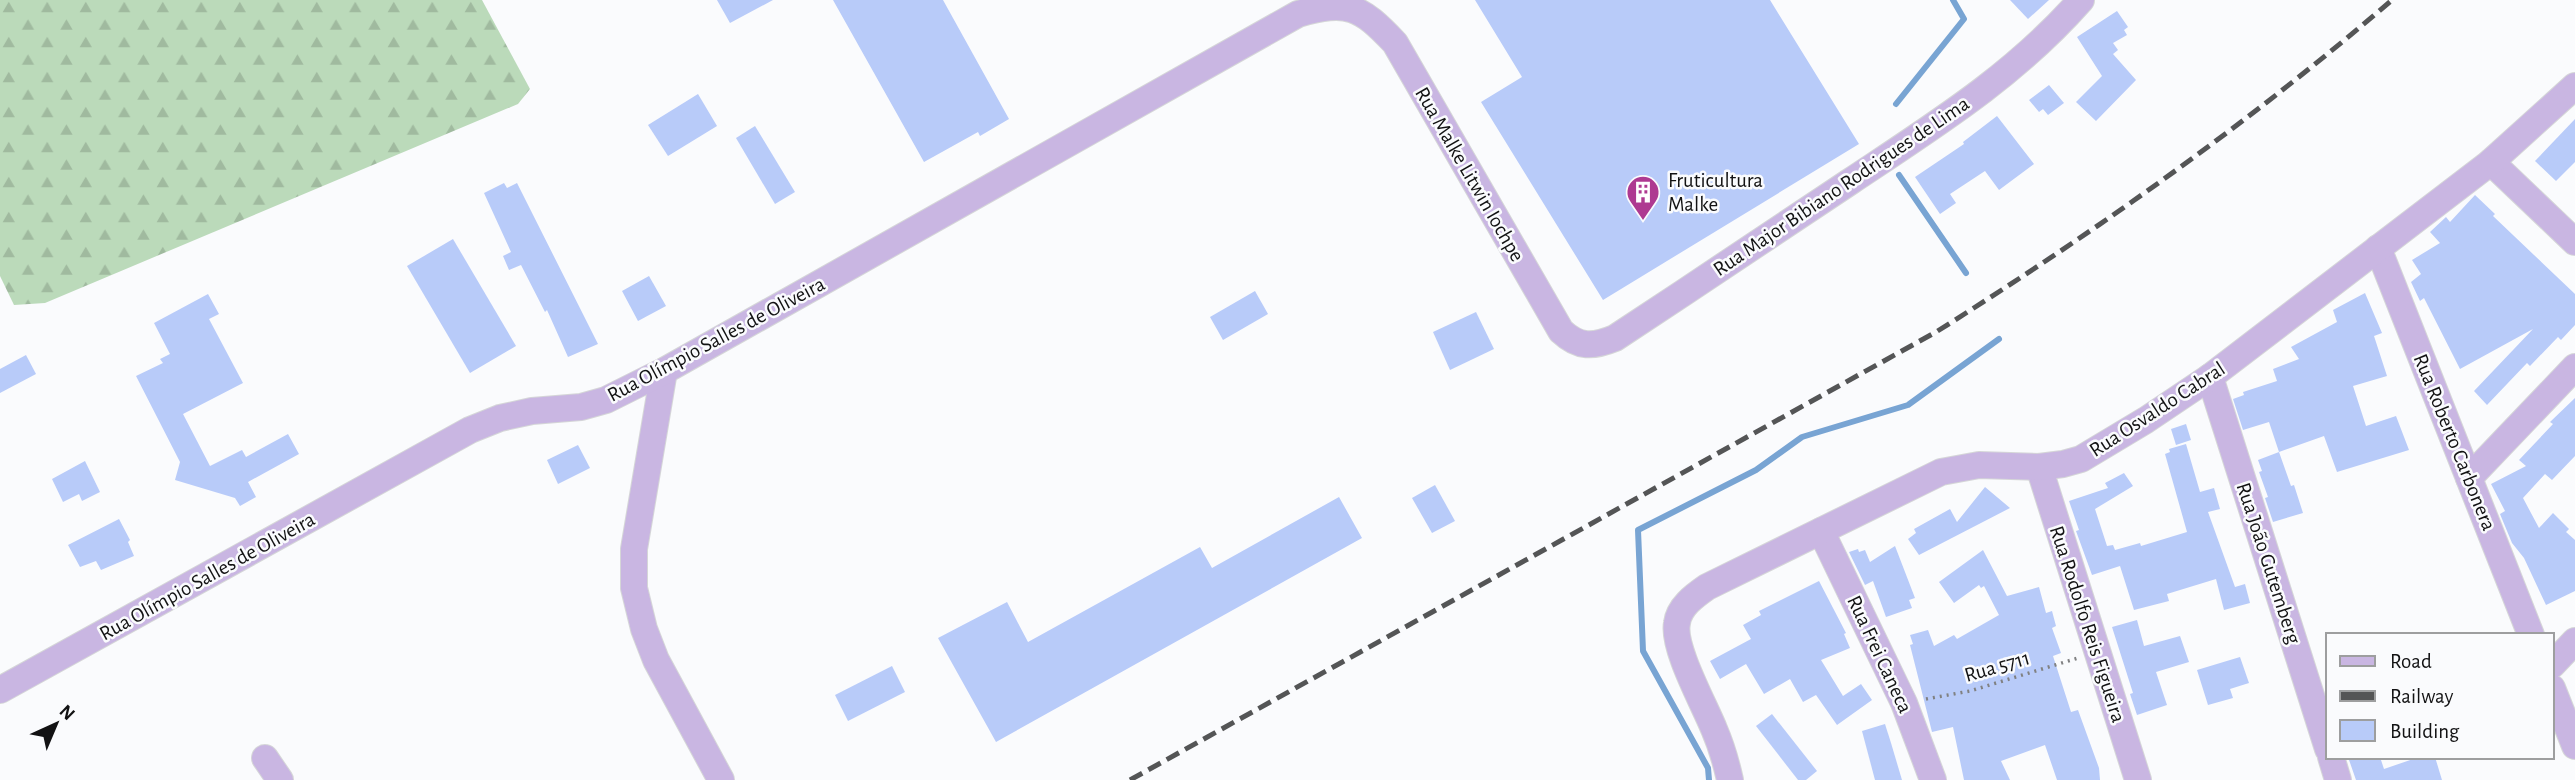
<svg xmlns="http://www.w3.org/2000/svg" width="2575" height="780" font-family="'Alegreya Sans',sans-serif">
<defs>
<pattern id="forest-firs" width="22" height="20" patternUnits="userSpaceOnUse" patternTransform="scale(1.75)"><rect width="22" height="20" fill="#bbdaba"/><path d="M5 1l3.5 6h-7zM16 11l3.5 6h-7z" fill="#a0ba9f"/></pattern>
</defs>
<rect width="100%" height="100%" fill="#fafbfd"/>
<polygon fill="url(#forest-firs)" points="0,0 482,0 530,89 518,104 45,303 14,305 0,276"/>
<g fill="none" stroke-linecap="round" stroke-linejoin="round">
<g stroke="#78a4d3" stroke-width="6">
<polyline points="1896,104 1964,19 1953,0"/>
<polyline points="1899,175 1966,273"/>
<polyline points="1709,780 1708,768 1643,651 1638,530 1756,470 1802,437 1908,405 1999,339"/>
</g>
</g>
<g fill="#b8cbf9">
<polygon points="717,0 773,0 730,23"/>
<polygon points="833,0 943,0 1009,119 980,136 978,132 924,162"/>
<polygon points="1475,0 1770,0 1859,144 1603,300 1481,102 1522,77"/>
<polygon points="2010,0 2049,0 2028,19"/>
<polygon points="2117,11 2128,27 2124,30 2127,35 2113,43 2118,50 2113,54 2136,80 2096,121 2076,102 2102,76 2077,37"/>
<polygon points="2049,85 2064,103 2048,115 2043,109 2039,112 2029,100"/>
<polygon points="698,94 717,126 668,156 648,125"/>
<polygon points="1997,116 2034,164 1999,190 1985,171 1950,194 1956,203 1940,214 1915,177 1964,144 1963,142"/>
<polygon points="2575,119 2575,162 2556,181 2535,161"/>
<polygon points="755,126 795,192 775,204 736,138"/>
<polygon points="504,183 507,188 517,183 598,344 568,357 547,310 545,312 521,265 509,270 503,256 511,252 484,193"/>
<polygon points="2475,195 2495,214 2493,216 2575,294 2575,325 2561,340 2558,337 2530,366 2527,363 2487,405 2474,391 2533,329 2460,369 2424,298 2420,301 2411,282 2421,274 2412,260 2440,243 2430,232 2446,217 2450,222"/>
<polygon points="453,239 516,346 470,373 407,266"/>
<polygon points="649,276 666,306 638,321 622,291"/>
<polygon points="1255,291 1268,314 1223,340 1210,317"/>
<polygon points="2365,293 2382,333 2374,336 2387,376 2353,386 2366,426 2396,416 2409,450 2337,472 2324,436 2279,452 2269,422 2243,430 2233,399 2244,395 2243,392 2277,381 2273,369 2299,359 2291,347 2337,322 2333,310"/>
<polygon points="208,294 219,314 209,319 243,383 183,414 210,466 242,450 246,457 288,434 299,454 248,482 256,497 240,506 235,498 175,480 180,462 136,376 163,363 160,359 170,354 154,323"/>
<polygon points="1476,312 1494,349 1450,370 1433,332"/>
<polygon points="26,355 36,374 0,393 0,369"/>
<polygon points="2575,398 2575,456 2552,480 2545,474 2523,498 2539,528 2553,513 2569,529 2566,532 2575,540 2575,591 2546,605 2524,558 2512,543 2500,514 2505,511 2491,484 2526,466 2519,460 2553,424 2550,422"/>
<polygon points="2186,424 2191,440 2176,445 2171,429"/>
<polygon points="2186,444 2200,492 2214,488 2220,509 2208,512 2235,587 2245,584 2250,603 2224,610 2216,579 2167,594 2169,601 2134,610 2120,566 2092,575 2076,531 2079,530 2069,501 2108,488 2105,483 2124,473 2133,486 2095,509 2107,546 2113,545 2115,550 2140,543 2141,546 2187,532 2165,454 2170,452 2169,449"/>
<polygon points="578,445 590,468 558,484 547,460"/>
<polygon points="2279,452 2291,486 2294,485 2303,513 2273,522 2265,498 2268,497 2259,472 2262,471 2258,460"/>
<polygon points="85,461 100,492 82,501 79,494 63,502 52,479"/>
<polygon points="1435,485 1455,521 1432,533 1412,498"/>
<polygon points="1985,487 2010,508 1919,555 1908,539 1916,533 1914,529 1950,509 1957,522"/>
<polygon points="1339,497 1362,538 996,742 938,638 1007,602 1028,642 1200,547 1212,568"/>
<polygon points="119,519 130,540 128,542 134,556 101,570 96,561 80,567 68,545"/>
<polygon points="1895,546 1915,598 1909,600 1912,608 1886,617 1873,581 1865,585 1849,552 1858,549 1859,552 1865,550 1870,562"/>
<polygon points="1983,550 2007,596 2039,587 2046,613 2052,611 2056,626 2052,628 2061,653 2053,656 2071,712 2078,710 2099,768 2100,780 2057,780 2045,745 2001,761 2010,780 1964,780 1953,727 1932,732 1910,645 1913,644 1910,635 1928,630 1934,646 1954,635 1957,639 1999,615 1984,586 1981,588 1979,585 1954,603 1939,582"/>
<polygon points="1819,581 1846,633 1844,634 1850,648 1821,660 1843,696 1861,684 1872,700 1837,725 1816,695 1803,702 1790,679 1764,694 1746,664 1720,679 1710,661 1751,639 1743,625 1761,615 1759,611"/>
<polygon points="2137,620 2144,646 2180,636 2189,662 2156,672 2167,705 2137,715 2130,694 2133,693 2112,627"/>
<polygon points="2240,657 2249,683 2230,689 2233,698 2208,705 2197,670"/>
<polygon points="892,666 905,692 848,721 835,695"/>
<polygon points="1772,714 1817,771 1806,780 1798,780 1756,726"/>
<polygon points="1885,724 1891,743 1902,780 1875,780 1862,731"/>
<polygon points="2348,757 2380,757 2384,769 2419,757 2435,757 2442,780 2356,780"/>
</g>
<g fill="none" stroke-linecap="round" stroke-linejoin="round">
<defs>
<g id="minor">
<polyline points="2491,162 2575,242"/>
<polyline points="2378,248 2531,635"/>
<polyline points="664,371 634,549 634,588 644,629 656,660 721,780"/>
<polyline points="2210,377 2328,749"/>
<polyline points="2039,467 2138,780"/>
<polyline points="2469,478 2575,367"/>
<polyline points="1821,531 1904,703 1933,780"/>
<polyline points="2552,665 2575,641"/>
<polyline points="2552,688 2575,746"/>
<path d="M0 690 470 430 500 418 532 411 581 407 606 400 664 371 1298 14C1348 0 1360 6 1395 43L1561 331C1579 348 1593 347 1615 338 1694 286 1773 233 1851 181 1935 125 2014 76 2081 0"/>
<polyline points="2331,757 2338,780"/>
<polyline points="265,758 280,780"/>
<path d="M1730 780C1726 762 1721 745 1714 729 1704 704 1672 647 1677 623 1679 607 1694 596 1707 587L1941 472 1979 465 2039 467 2063 464 2081 459 2146 420 2210 377 2491 162 2575 86"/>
</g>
</defs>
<use href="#minor" stroke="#d5d6d8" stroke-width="28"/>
<polyline stroke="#808182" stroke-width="3.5" stroke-dasharray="2 5" stroke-linecap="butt" points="1926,699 1970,691 2078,658"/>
<use href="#minor" stroke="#c9b6e2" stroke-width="26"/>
<path stroke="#545556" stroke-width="5" stroke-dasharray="14 7" stroke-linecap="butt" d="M1130 780 1936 332C2095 232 2249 123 2392 0"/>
</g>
<defs>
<symbol id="building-pin" viewBox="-11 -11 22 30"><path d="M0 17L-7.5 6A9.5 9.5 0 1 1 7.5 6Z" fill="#ae3991" stroke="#fafbfd"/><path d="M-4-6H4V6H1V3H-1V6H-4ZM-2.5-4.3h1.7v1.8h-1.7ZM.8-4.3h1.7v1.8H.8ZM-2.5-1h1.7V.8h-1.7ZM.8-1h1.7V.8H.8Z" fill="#fff"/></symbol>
</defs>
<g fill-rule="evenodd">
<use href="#building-pin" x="1624" y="173" width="38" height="52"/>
</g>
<g text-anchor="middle" stroke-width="5" stroke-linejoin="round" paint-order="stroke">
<g font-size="21" fill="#121213" stroke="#fafbfd">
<text transform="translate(1470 174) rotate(60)" y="7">Rua Malke Litwin Iochpe</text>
<text transform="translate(1841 186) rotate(-34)" y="7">Rua Major Bibiano Rodrigues de Lima</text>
<text transform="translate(716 339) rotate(-28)" y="7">Rua Olímpio Salles de Oliveira</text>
<text transform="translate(2157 409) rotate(-33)" y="7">Rua Osvaldo Cabral</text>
<text transform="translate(2455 442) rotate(68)" y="7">Rua Roberto Carbonera</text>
<text transform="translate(2269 563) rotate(72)" y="7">Rua João Gutemberg</text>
<text transform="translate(207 576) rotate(-29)" y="7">Rua Olímpio Salles de Oliveira</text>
<text transform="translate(2088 624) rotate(72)" y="7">Rua Rodolfo Reis Figueira</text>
<text transform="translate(1880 654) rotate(65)" y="7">Rua Frei Caneca</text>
<text transform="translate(1997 666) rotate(-16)" y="7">Rua 5711</text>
</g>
<g font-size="21" fill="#121213" stroke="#fafbfd" text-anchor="start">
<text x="1668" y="187">Fruticultura<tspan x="1668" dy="24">Malke</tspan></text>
</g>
</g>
<rect x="2326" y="633" width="228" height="126" fill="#fafbfd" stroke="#9d9e9f" stroke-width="2"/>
<rect x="2340" y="656" width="35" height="10" fill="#c9b6e2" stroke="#9d9e9f" stroke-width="2"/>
<text x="2390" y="668" font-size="21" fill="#121213">Road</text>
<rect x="2340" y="691" width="35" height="10" fill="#545556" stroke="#9d9e9f" stroke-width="2"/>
<text x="2390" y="703" font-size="21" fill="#121213">Railway</text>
<rect x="2340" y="720" width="35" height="21" fill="#b8cbf9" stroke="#9d9e9f" stroke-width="2"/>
<text x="2390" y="738" font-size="21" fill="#121213">Building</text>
<g transform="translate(56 724) rotate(44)" stroke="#fafbfd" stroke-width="5" paint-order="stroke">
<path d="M0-5L12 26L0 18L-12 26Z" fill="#121213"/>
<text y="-10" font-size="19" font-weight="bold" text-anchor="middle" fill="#121213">N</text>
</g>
</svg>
